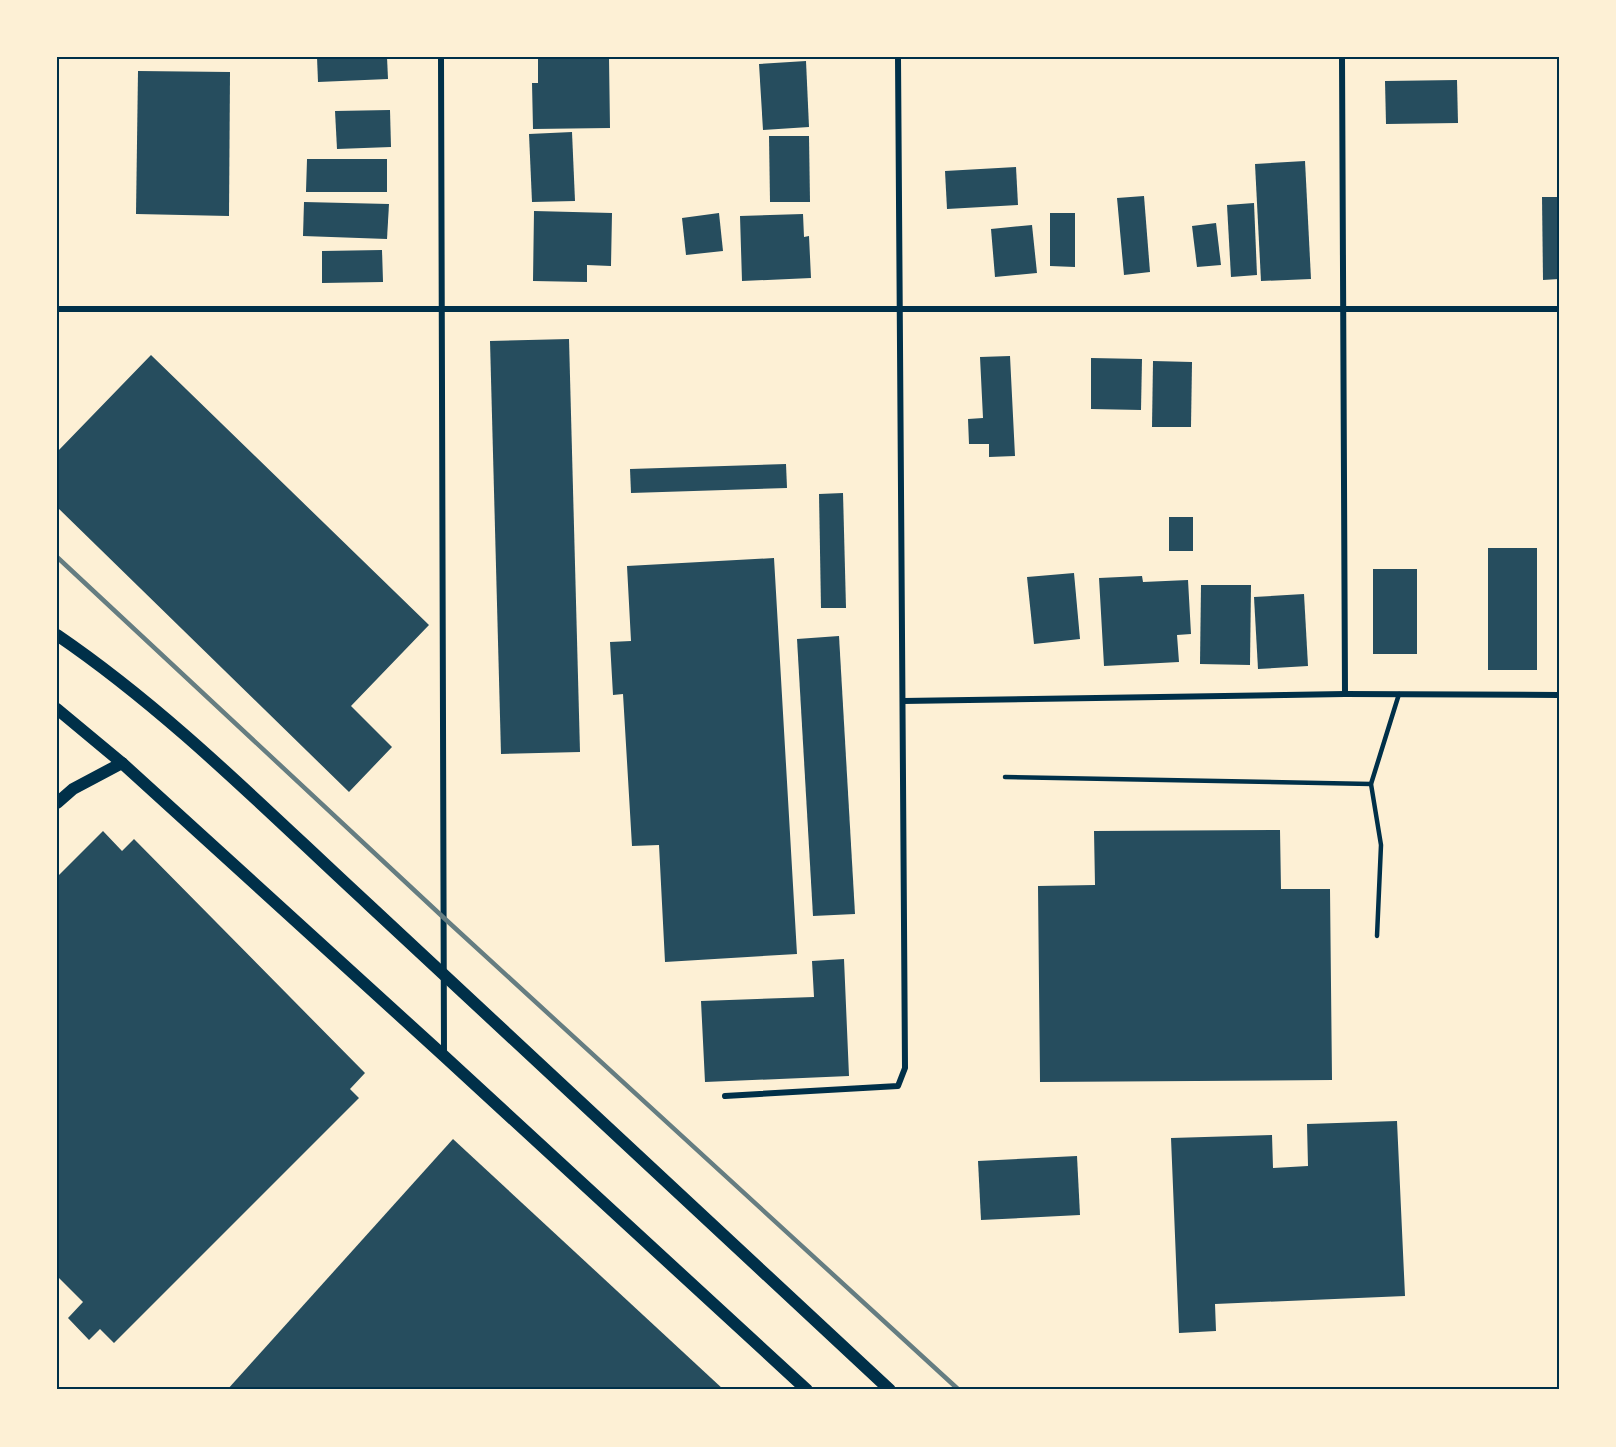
<svg xmlns="http://www.w3.org/2000/svg" width="1616" height="1447" font-family="'Sofia Sans Condensed',sans-serif">
<rect width="100%" height="100%" fill="#fdf0d5"/>
<g fill="#264d5e">
<polygon points="317,57 387,57 388,79 318,82"/>
<polygon points="609,58 610,128 533,129 532,83 538,83 538,59"/>
<polygon points="806,61 809,127 763,130 759,64"/>
<polygon points="138,71 230,72 229,216 136,214"/>
<polygon points="1457,80 1458,123 1386,124 1385,81"/>
<polygon points="390,110 391,147 337,149 335,111"/>
<polygon points="572,132 575,201 532,202 529,134"/>
<polygon points="769,136 809,136 810,202 770,202"/>
<polygon points="307,159 387,159 387,192 306,192"/>
<polygon points="1305,161 1311,279 1261,281 1255,164"/>
<polygon points="1016,167 1018,205 947,209 945,171"/>
<polygon points="1144,196 1150,272 1124,275 1117,198"/>
<polygon points="1542,197 1559,197 1559,279 1543,280"/>
<polygon points="304,202 389,204 387,239 303,236"/>
<polygon points="1254,203 1257,275 1231,277 1227,205"/>
<polygon points="534,211 612,213 611,266 587,265 587,282 533,281"/>
<polygon points="719,213 723,251 686,255 682,218"/>
<polygon points="1050,213 1075,213 1075,267 1050,266"/>
<polygon points="803,214 804,237 809,236 811,278 742,281 740,216"/>
<polygon points="1216,223 1221,265 1197,267 1192,226"/>
<polygon points="1032,225 1037,273 995,277 991,229"/>
<polygon points="382,250 383,282 322,283 322,251"/>
<polygon points="569,339 580,752 501,754 490,341"/>
<polygon points="151,355 429,625 351,706 392,747 349,792 57,507 57,452"/>
<polygon points="1010,356 1015,456 989,457 989,444 969,444 968,419 983,418 980,357"/>
<polygon points="1091,358 1142,359 1141,410 1091,409"/>
<polygon points="1153,361 1192,362 1191,427 1152,427"/>
<polygon points="786,464 787,488 631,493 630,469"/>
<polygon points="843,493 846,608 821,608 819,494"/>
<rect x="1169" y="517" width="24" height="34"/>
<rect x="1488" y="548" width="49" height="122"/>
<polygon points="774,558 797,954 665,962 659,845 632,846 623,694 613,695 610,642 631,641 627,566"/>
<rect x="1373" y="569" width="44" height="85"/>
<polygon points="1074,573 1080,639 1034,644 1027,577"/>
<polygon points="1142,576 1143,582 1188,580 1191,634 1177,635 1179,662 1104,666 1099,578"/>
<polygon points="1201,585 1251,585 1250,665 1200,664"/>
<polygon points="1304,594 1308,666 1258,669 1254,597"/>
<polygon points="839,636 855,914 813,916 797,639"/>
<polygon points="1280,830 1281,889 1330,889 1332,1080 1040,1082 1038,886 1095,885 1094,831"/>
<polygon points="103,831 122,851 134,839 365,1073 350,1089 359,1098 114,1343 100,1329 89,1340 68,1318 83,1302 57,1276 57,877"/>
<polygon points="844,959 849,1076 705,1082 701,1001 814,997 812,961"/>
<polygon points="1397,1121 1405,1296 1215,1304 1216,1331 1179,1333 1171,1138 1272,1135 1273,1168 1308,1166 1307,1124"/>
<polygon points="453,1139 724,1390 227,1390"/>
<polygon points="1077,1156 1080,1215 981,1220 978,1161"/>
</g>
<g fill="none" stroke-linecap="round" stroke-linejoin="round">
<g stroke="#003049" stroke-width="4.5">
<polyline points="1005,777 1371,784"/>
<polyline points="1377,936 1381,845 1371,784 1399,694"/>
</g>
<g stroke="#003049" stroke-width="6">
<polyline points="441,57 444,1055"/>
<polyline points="1342,57 1345,694"/>
<polyline points="57,309 1559,309"/>
<polyline points="903,701 1345,694 1559,695"/>
<polyline points="725,1096 898,1086 905,1068 898,57"/>
</g>
<g stroke="#003049" stroke-width="12">
<path d="M57 635C170 712 268 812 369 905 543 1065 716 1228 890 1390"/>
<polyline points="57,709 122,763 444,1056 807,1390"/>
<polyline points="57,803 73,789 122,763"/>
</g>
<polyline stroke="#657d81" stroke-width="4.5" points="57,557 444,918 959,1390"/>
</g>
<rect width="1616" height="1447" fill="none" stroke="#fdf0d5" stroke-width="117"/>
<rect x="58" y="58" width="1500" height="1330" fill="none" stroke="#003049" stroke-width="2"/>
</svg>
